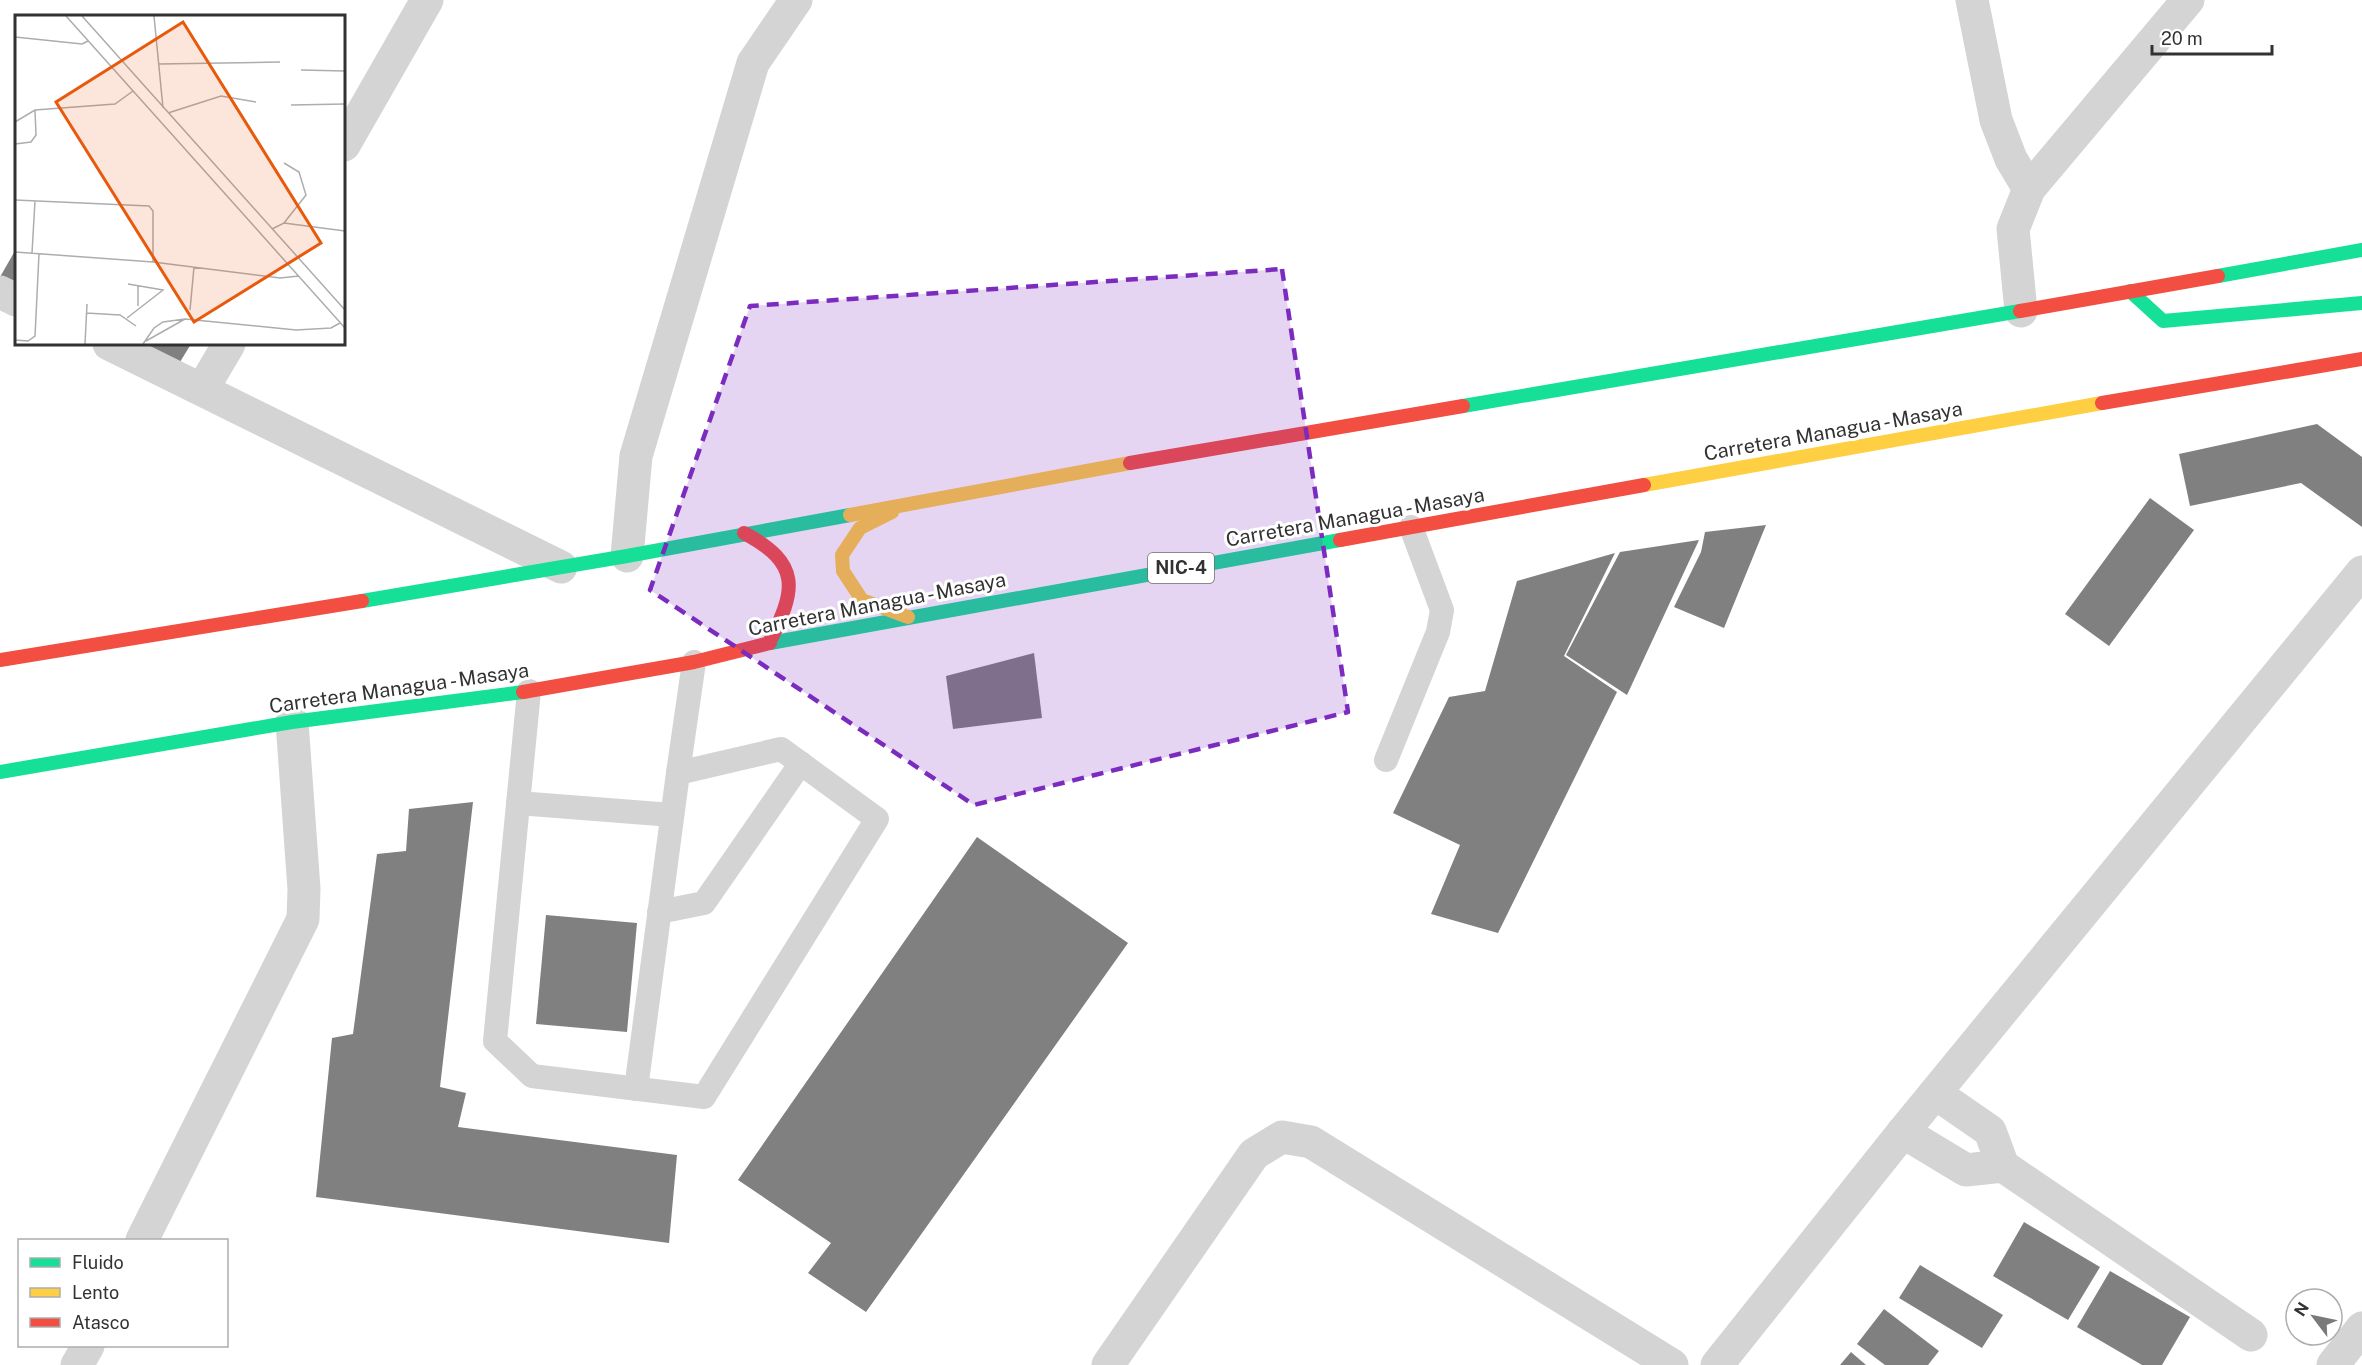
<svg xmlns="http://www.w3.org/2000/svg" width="2362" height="1365" font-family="'Public Sans',sans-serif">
<rect width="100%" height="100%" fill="#fff"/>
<g fill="#808080">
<polygon points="16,249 16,285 0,277"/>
<polygon points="140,344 191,344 180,362"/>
<polygon points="2317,424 2362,457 2362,527 2301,483 2190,506 2179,454"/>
<polygon points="2150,498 2194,530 2109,646 2065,614"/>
<polygon points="1766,525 1724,628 1674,607 1701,552 1705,532"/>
<polygon points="1699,540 1627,695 1566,655 1620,552"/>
<polygon points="1615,553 1564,656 1617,692 1498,933 1431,914 1460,845 1393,813 1449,697 1485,691 1517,581"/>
<polygon points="1034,653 1042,718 953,729 946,676"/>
<polygon points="473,802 440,1087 466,1093 458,1127 677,1155 669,1243 316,1197 332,1038 353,1034 377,854 406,851 409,809"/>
<polygon points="977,837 1128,943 866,1312 808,1273 831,1243 738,1180"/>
<polygon points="546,915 637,923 627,1032 536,1024"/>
<polygon points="2024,1222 2100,1267 2068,1320 1993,1276"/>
<polygon points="1920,1265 2003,1315 1982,1348 1899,1298"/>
<polygon points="2110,1271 2190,1317 2162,1365 2142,1365 2077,1327"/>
<polygon points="1884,1309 1939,1351 1928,1365 1885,1365 1857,1344"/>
<polygon points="1851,1352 1866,1365 1840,1365"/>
</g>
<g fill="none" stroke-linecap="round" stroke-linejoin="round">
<g stroke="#d4d4d4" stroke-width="24">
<polyline points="529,691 495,1041 532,1076 704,1097 877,819 781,749 678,773 694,662"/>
<polyline points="1386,760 1438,632 1442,610 1411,527"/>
<polyline points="518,803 672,815"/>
<polyline points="659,912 704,903 801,763"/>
<polyline points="636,1089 678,773"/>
</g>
<g stroke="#d4d4d4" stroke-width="33">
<polyline points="1972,0 1996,120 2011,159 2029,189"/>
<polyline points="344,145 427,0"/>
<polyline points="0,292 16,300"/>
<polyline points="2021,311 2013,229 2029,189 2188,0"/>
<polyline points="109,344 561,567"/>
<polyline points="203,388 229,344"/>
<polyline points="627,556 636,456 753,63 796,0"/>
<polyline points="1935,1093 1990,1131 2003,1166 2251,1335"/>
<polyline points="1903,1132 1966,1170 2003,1166"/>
<polyline points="142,1240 303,919 304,889 292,722"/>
<polyline points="77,1365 88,1346"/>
<polyline points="1108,1365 1254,1154 1282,1137 1311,1142 1672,1365"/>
<polyline points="1717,1365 1903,1132 2362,572"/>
<polyline points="2333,1365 2362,1328"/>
</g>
<g stroke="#16e098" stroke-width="14">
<polyline points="2218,276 2362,250"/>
<polyline points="2130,291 2163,321 2362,303"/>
<polyline points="1463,406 2020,311"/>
<polyline points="362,601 627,556 850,515"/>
<polyline points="770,643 1340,540"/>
<polyline points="0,772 292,722 523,692"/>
</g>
<g stroke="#ffcf43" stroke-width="14">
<polyline points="1644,485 2102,403"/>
<polyline points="892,512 860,528 842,555 843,571 862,600 908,617"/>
<polyline points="850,515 1130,463"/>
</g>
<g stroke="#f24e42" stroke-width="14">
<polyline points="2020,311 2218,276"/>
<polyline points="2102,403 2362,359"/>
<polyline points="1130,463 1463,406"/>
<path d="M744 533C802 564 796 590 769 643"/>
<polyline points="1340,540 1644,485"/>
<polyline points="0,660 362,601"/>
<polyline points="523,692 694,662 770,643"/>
</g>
</g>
<path fill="#7b2cbf" fill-opacity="0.2" stroke="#7b2cbf" stroke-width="4.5" stroke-dasharray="12 8" stroke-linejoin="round" d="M1282 269 1348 712 974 805 650 590 750 306Z"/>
<g text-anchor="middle" stroke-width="6" stroke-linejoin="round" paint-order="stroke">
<rect fill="#fff" stroke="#707070" stroke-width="1.5" x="1148" y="553" width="66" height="30" rx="4.5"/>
<g font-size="18" font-weight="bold" fill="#323232">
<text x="1181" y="574">NIC-4</text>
</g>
<g font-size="20" fill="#323232" stroke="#fff">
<text transform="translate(1833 431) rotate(-10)" y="7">Carretera Managua - Masaya</text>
<text transform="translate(1355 517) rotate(-10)" y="7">Carretera Managua - Masaya</text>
<text transform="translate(877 604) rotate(-11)" y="7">Carretera Managua - Masaya</text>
<text transform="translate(399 688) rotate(-8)" y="7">Carretera Managua - Masaya</text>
</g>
</g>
<g transform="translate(15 15)">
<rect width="330" height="330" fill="#fff"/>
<path fill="none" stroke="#adadad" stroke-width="1.5" d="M51 1 330 313M67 1 330 295M139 1 148 93M0 22 67 29 73 26M330 24V59M144 49 265 47M286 55 330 56M276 90 330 89M153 98 206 81 241 87M0 107 20 95 100 89 118 76M0 129 16 127 21 120 20 95M0 185 134 191 138 196V247M269 208 291 180 284 157 269 148M257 214 269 208 330 216M0 237 138 247 265 263 284 261M17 238 20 186M123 291V271M175 295 179 252M71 298 105 300 121 311M112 303 148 275 113 269M170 304 281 315 316 313 325 308M0 325 13 326 20 321 24 239M70 329 72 289M128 329 139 313 148 307 170 304 131 326"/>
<path fill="#e8590c" fill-opacity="0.15" stroke="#e8590c" stroke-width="3" d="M168 7 306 228 179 307 41 87Z"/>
<rect width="330" height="330" fill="none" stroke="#323232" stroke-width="3"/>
</g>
<rect x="18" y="1239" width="210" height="108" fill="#ffffff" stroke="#adadad" stroke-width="1.5"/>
<rect x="30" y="1258" width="30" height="9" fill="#16e098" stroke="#adadad" stroke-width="1.5"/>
<text x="72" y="1269" font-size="18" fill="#323232">Fluido</text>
<rect x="30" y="1288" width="30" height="9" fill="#ffcf43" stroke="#adadad" stroke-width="1.5"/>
<text x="72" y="1299" font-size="18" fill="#323232">Lento</text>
<rect x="30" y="1318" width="30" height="9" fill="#f24e42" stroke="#adadad" stroke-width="1.5"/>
<text x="72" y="1329" font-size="18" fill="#323232">Atasco</text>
<g transform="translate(2314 1317) rotate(302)"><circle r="28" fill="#ffffff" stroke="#adadad" stroke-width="1.5"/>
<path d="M0-4.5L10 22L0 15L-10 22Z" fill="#7a7a7a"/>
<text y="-9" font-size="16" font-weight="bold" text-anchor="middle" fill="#323232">N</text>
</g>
<path d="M2152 45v9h120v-9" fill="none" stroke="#323232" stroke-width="3"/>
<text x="2161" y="45" font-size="18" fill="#323232" stroke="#ffffff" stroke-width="4.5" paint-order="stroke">20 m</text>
</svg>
